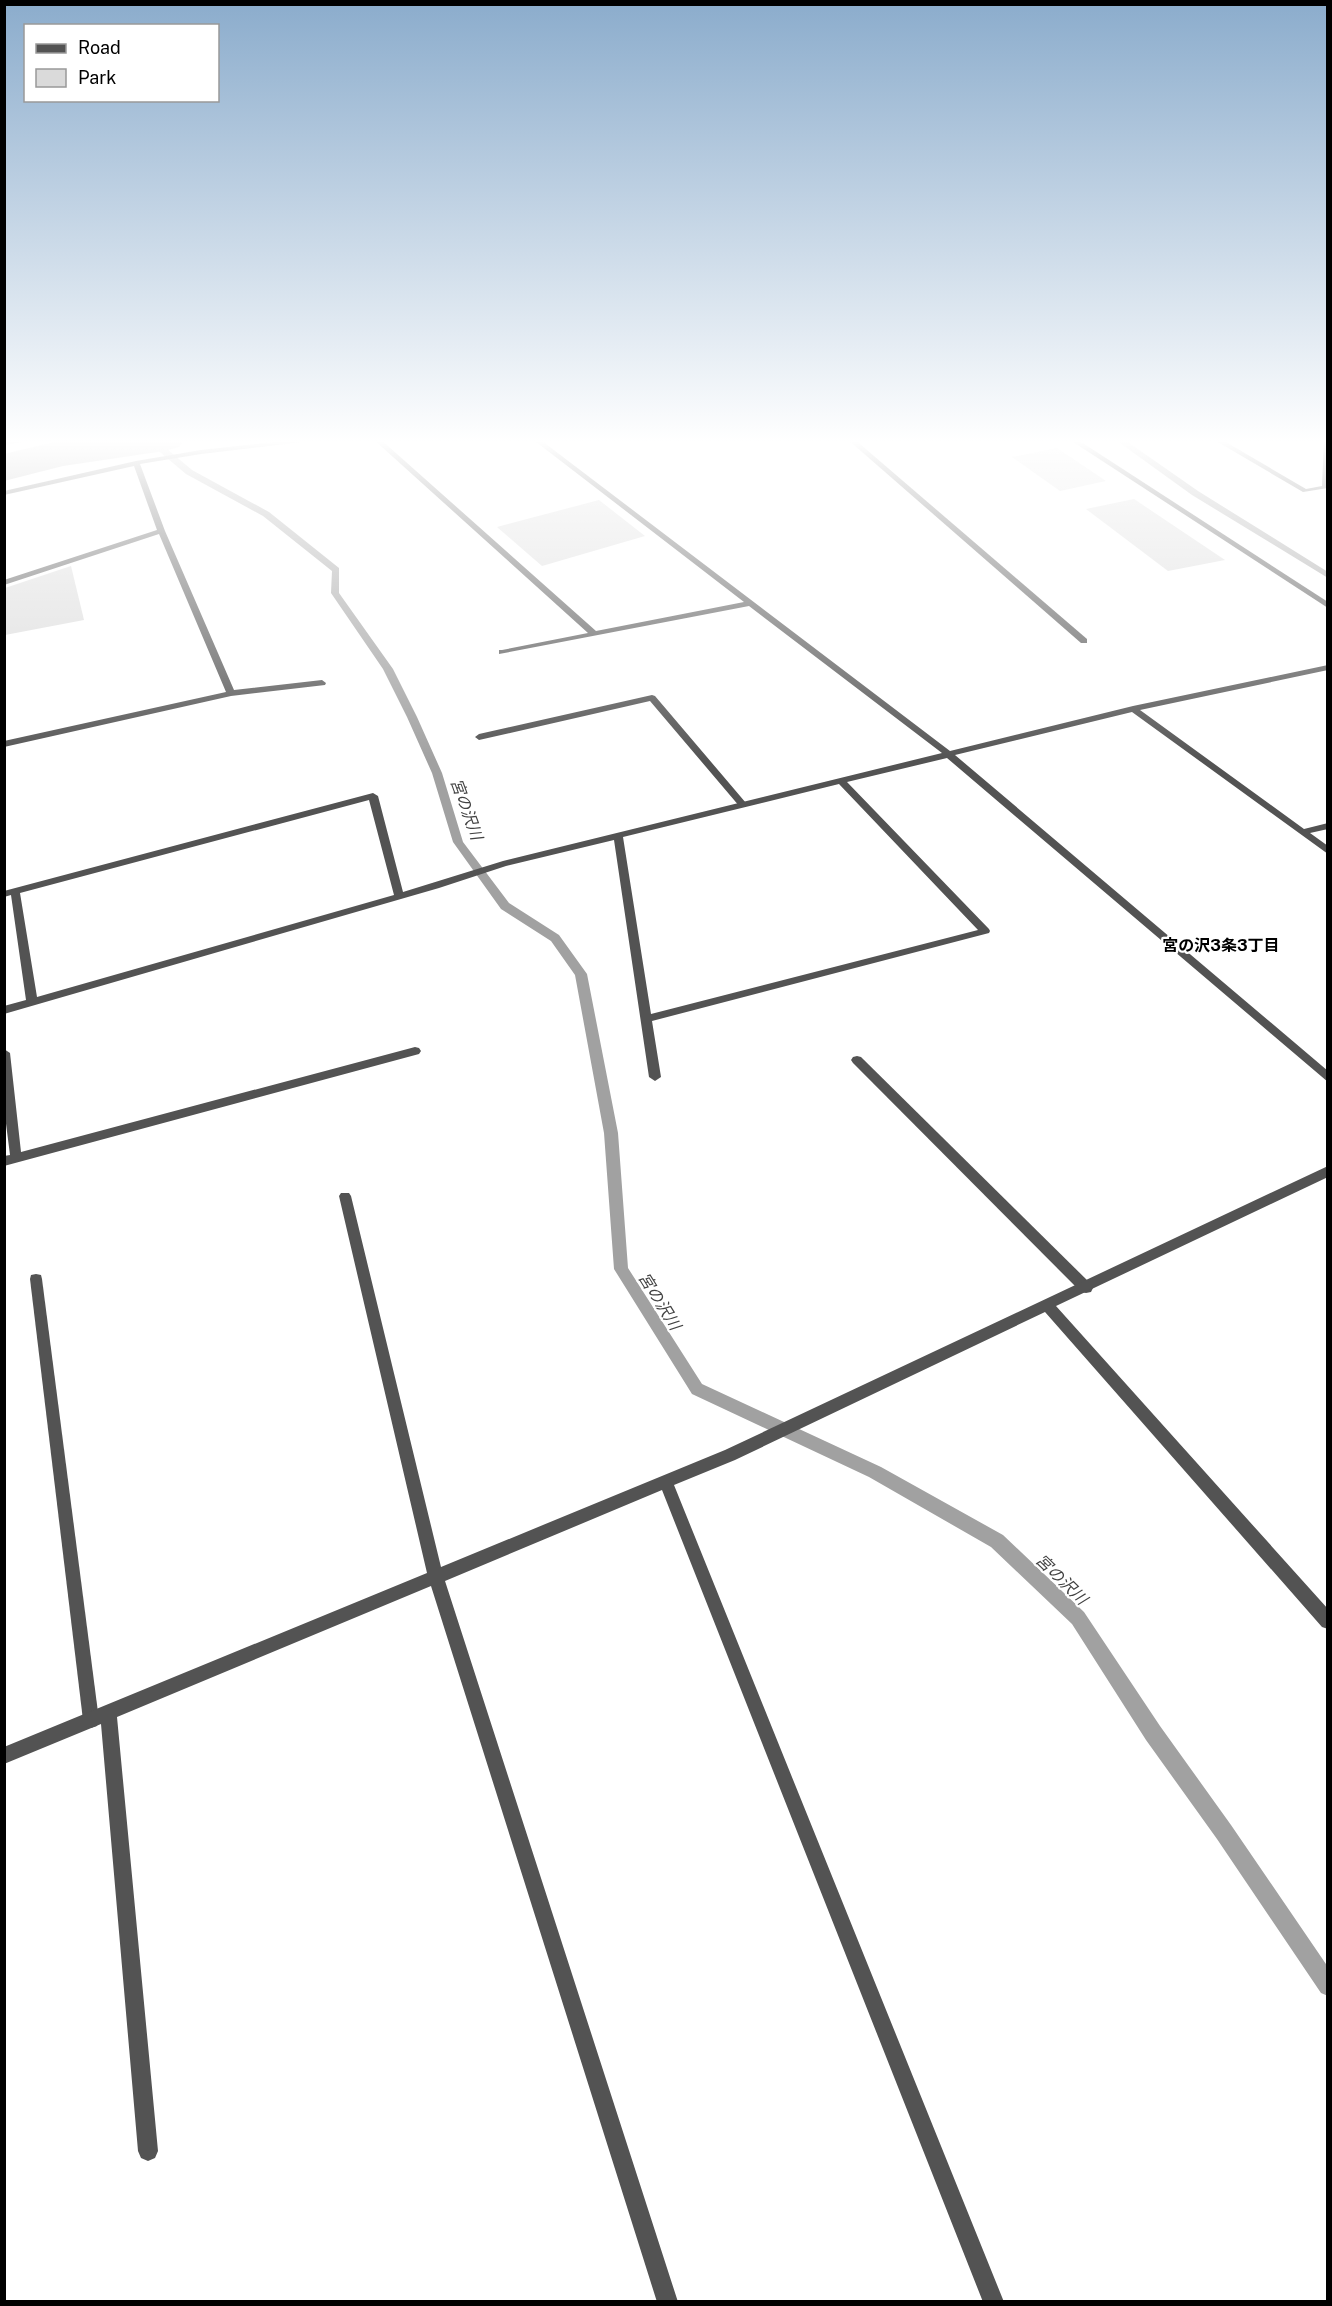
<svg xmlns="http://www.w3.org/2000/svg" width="1332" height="2306" font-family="'Public Sans','Noto Sans JP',sans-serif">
<rect width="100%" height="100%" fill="#fff"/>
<g fill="#dadada">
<polygon points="1057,448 1106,481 1060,491 1012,457"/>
<polygon points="1134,499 1225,560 1168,571 1086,509"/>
<polygon points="599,500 645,536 542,566 497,527"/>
<polygon points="71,566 84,620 5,635 5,588"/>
</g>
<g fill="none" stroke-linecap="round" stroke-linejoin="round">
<g fill="#a1a1a1" fill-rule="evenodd">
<polygon points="148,438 154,438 192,470 269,512 339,568 339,593 393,669 417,717 442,773 463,842 509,903 559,935 587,974 618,1133 628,1268 702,1384 881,1467 1003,1535 1084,1612 1160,1726 1231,1825 1328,1967 1328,1996 1321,1993 1217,1839 1146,1740 1072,1624 991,1547 869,1477 692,1394 614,1269 604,1133 575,975 551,941 501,909 453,842 432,773 407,717 383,669 331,593 332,571 263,516 186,474 148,442"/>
<polygon points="1113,438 1122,438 1198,491 1328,572 1328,578 1192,495"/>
</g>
<polygon fill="#a1a1a1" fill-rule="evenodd" points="71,438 186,438 179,447 164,451 63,466 4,481 4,454"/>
<g fill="#535353" fill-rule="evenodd">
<polygon points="846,438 853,438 1087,639 1087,643 1081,643"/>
<polygon points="652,695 655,696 746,803 746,807 740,807 650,701 479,740 475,737 479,734"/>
<polygon points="857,1056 861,1057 1091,1284 1093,1288 1091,1292 1086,1293 1081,1292 853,1063 851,1060 853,1057"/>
<polygon points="36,1274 41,1275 42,1279 99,1720 97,1726 91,1728 85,1726 83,1720 30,1279 31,1275"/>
</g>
<g fill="#535353" fill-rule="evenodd">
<polygon points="29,438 50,438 4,445 4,441"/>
<polygon points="312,438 335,438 201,454 140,464 165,531 234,690 322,680 326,683 325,685 231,696 4,747 4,741 226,692 159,534 4,585 4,580 157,530 134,466 4,495 4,491 136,461 201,450"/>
<path d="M372 438H379L596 631 744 602 531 438H538L950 751 1133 706 1328 665V670L1140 710 1304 829 1328 823V829L1310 833 1328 846V854L1132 712 955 755 1328 1071V1082L947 758 847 782 989 929 990 931 989 933 652 1021 661 1077 655 1081 649 1077 614 840 506 866 439 888 4 1014V1006L26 1000 11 895 4 897V891L373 793 378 796 403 892 503 861 942 753 749 606 499 654V650H502L588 633ZM839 784 978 930 651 1014 623 837ZM369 800 394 895 37 997 20 893Z"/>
<polygon points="1067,438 1075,438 1328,602 1328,608"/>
<polygon points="1211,438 1219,438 1306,489 1322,486 1324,438 1328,438 1328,488 1303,492"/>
<polygon points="415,1047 419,1048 421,1051 419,1054 4,1166 4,1156 10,1155 4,1108 4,1049 10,1053 21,1152"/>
<polygon points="1328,1166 1328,1177 1056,1306 1328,1609 1328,1629 1322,1627 1045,1312 735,1460 674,1485 1004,2302 983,2302 662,1490 445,1581 678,2302 657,2302 431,1586 117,1717 158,2151 155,2158 148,2161 141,2158 138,2151 101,1724 4,1764 4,1747 427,1573 339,1196 341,1193 349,1193 351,1196 441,1567 725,1450"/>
</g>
</g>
<linearGradient id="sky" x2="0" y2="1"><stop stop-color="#8baccc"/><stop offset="0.58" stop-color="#fff"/><stop offset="1" stop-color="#fff" stop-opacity="0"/></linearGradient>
<rect width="1332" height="761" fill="url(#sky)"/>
<g text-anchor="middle" stroke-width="4.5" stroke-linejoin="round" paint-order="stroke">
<g font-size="16" font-style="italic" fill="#424242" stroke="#fff">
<text transform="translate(467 809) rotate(70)" y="6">宮の沢川</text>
<text transform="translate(660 1301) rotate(58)" y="6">宮の沢川</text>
<text transform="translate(1062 1579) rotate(44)" y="6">宮の沢川</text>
</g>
<g font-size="16" font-weight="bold" fill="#000" stroke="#fff">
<text x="1221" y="951">宮の沢3条3丁目</text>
</g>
</g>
<rect width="1332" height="2306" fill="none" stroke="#000000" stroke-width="12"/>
<rect x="24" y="24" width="195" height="78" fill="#ffffff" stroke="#999999" stroke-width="1.5"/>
<rect x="36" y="44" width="30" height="9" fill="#535353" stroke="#999999" stroke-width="1.5"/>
<text x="78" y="54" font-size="18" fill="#000000">Road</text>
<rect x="36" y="69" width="30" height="18" fill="#dadada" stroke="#999999" stroke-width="1.5"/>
<text x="78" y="84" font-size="18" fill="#000000">Park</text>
</svg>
